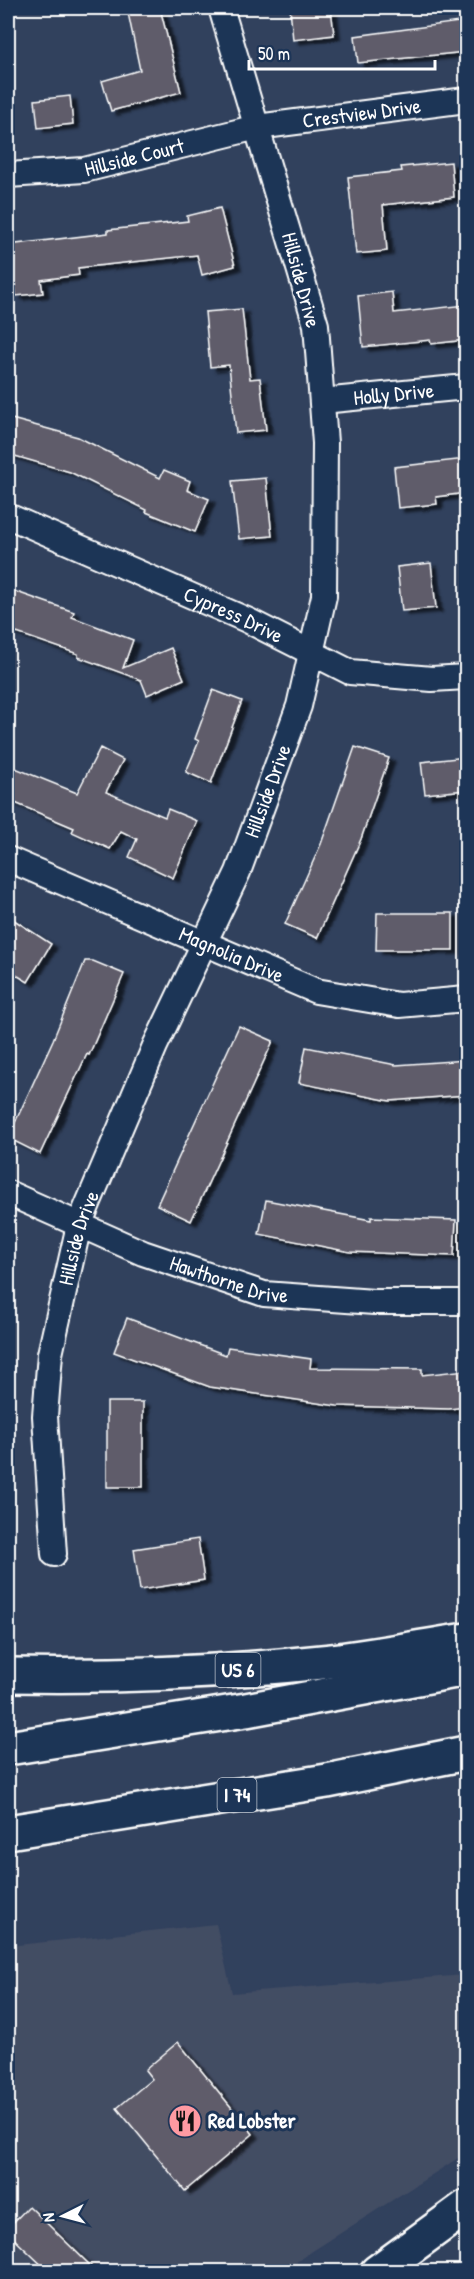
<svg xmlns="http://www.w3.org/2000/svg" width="474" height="2279" font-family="'Patrick Hand',sans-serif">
<defs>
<filter id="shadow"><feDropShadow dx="6" dy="4" stdDeviation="1.5" flood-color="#0009"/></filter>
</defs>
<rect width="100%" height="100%" fill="#31415d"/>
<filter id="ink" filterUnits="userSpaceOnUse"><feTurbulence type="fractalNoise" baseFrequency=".0167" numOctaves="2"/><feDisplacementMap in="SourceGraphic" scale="12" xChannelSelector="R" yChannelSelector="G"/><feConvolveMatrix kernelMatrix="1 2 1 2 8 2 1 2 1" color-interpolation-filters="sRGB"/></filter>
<g filter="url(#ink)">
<polygon fill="#434d64" points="216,1924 232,1993 466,1975 466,2153 300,2259 286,2271 8,2271 8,1946"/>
<g fill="#5f5c6a" stroke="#fff" stroke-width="1.5" filter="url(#shadow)">
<polygon points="127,8 160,8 181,92 111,111 102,81 140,70"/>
<polygon points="290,8 331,8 334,35 293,40"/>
<polygon points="466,21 466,52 358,63 355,36"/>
<polygon points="70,96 73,124 38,128 35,100"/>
<polygon points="451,162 454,197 383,205 387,251 356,254 348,177 402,171 401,167"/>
<polygon points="220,208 235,266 202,275 197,255 78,268 79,275 41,280 43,293 16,296 15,284 8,284 8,245 108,233 108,230 188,221 187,216"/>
<polygon points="392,292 394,313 466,305 466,340 431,344 430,340 363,347 358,296"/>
<polygon points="242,309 250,379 260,378 266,430 236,433 229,365 210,367 205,312"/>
<polygon points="8,418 78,437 160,478 164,470 190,481 187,490 209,499 195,532 146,512 147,510 70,472 8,454"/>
<polygon points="466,459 466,493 436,497 437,504 398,508 394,467"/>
<polygon points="266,478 272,536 239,539 232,481"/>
<polygon points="431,563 436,608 402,611 397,567"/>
<polygon points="8,589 74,612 72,617 133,640 123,668 171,648 184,679 147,695 141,680 78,657 78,654 8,630"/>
<polygon points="213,690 242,701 211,783 186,772 199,741 195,739"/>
<polygon points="355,747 389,758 361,839 317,938 285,924 321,844"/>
<polygon points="100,748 123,760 106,792 165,817 168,809 197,821 173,878 129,857 137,839 121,831 110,849 72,832 74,828 8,800 8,765 77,793"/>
<polygon points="466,757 466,790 425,794 421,762"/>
<polygon points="377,913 453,913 453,950 376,950"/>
<polygon points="8,916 51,944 28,982 8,970"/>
<polygon points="85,961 93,961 124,974 89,1055 87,1054 40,1154 8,1138 53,1040"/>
<polygon points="239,1026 273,1041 191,1221 157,1205"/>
<polygon points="306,1047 396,1065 466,1060 466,1095 390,1101 299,1083"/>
<polygon points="266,1200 371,1220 371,1217 456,1220 454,1256 350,1252 259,1234"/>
<polygon points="127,1318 226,1355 228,1347 311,1359 310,1368 422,1369 422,1375 466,1370 466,1407 449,1409 337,1406 210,1387 114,1352"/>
<rect x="107" y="1402" width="36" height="85"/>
<polygon points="198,1539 204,1580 140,1590 134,1549"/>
<polygon points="178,2042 253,2134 185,2191 117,2108 152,2079 145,2070"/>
<polygon points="29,2206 96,2271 48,2271 8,2233 8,2228"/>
</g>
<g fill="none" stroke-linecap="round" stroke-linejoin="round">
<defs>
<g id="street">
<path id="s1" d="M8 175 84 170 257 127 466 100"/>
<path id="s2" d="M322 401 466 387"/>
<path id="s3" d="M8 516 247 620 350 672 432 679 466 677"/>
<path id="s4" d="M8 859 316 991 399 1005 466 999"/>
<path id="s5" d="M8 1193 143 1253 264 1294 374 1302H466"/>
<path id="s6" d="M54 1554 45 1416 50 1354 79 1225 155 1046 238 872 299 706 324 596 325 443 316 325 221 8"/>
</g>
<polyline id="secondary" points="377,2272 466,2207"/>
<g id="highway">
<path d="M8 1675C113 1677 217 1673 322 1662 370 1657 418 1647 466 1640"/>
<polyline points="8,1748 246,1710 466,1669"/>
<polyline points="8,1832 327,1781 466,1753"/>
</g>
</defs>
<use href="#street" stroke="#fff" stroke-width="28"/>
<use href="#secondary" stroke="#fff" stroke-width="38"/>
<use href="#highway" stroke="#fff" stroke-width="38"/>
<use href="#street" stroke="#1d3557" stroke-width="24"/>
<use href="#secondary" stroke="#1d3557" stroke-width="33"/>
<use href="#highway" stroke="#1d3557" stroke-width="33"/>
</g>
</g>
<defs>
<symbol id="restaurant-disc" viewBox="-11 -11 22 22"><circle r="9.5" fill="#ff9aa2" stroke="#1d3557"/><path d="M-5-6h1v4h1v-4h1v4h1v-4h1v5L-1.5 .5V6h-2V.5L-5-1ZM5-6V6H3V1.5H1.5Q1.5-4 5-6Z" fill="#111"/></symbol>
</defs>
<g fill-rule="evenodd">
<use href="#restaurant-disc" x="166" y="2102" width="38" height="38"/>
</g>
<g text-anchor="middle" stroke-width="6" stroke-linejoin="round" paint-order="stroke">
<g fill="#1d3557" stroke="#bbc2cd" stroke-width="1.5">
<rect x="215.5" y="1653" width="45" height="34" rx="4.5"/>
<rect x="217.5" y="1778" width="39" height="34" rx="4.5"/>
</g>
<g font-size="20" font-weight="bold" fill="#fff">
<text x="238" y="1677">US 6</text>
<text x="237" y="1802">I 74</text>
</g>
<g font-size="21" fill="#fff" stroke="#1d3557">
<text dy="7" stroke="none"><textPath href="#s1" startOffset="360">Crestview Drive</textPath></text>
<text dy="7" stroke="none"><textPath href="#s1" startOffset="128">Hillside Court</textPath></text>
<text transform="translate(301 280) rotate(75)" y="7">Hillside Drive</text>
<text dy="7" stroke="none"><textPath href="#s2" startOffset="72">Holly Drive</textPath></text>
<text dy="7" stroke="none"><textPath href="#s3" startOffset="246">Cypress Drive</textPath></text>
<text dy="7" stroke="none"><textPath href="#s6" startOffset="806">Hillside Drive</textPath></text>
<text dy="7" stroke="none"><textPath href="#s4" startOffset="243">Magnolia Drive</textPath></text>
<text dy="7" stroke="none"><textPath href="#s6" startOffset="320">Hillside Drive</textPath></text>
<text dy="7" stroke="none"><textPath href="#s5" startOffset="238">Hawthorne Drive</textPath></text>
</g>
<g font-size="21" font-weight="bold" fill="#fff" stroke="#1d3557" text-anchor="start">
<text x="208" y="2128">Red Lobster</text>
</g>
</g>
<rect width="474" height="2279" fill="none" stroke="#1d3557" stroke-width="30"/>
<rect x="15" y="15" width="444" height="2249" fill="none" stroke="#fff" stroke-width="2" filter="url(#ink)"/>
<g transform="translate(63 2216) rotate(264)" stroke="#1d3557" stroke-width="4.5" paint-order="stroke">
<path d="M0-4.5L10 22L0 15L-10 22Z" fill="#ffffff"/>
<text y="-9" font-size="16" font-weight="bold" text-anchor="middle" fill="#ffffff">N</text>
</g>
<path d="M249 60v9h186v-9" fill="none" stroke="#ffffff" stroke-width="3"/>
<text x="258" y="60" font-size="18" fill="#ffffff" stroke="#1d3557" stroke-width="4.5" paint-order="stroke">50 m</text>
</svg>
